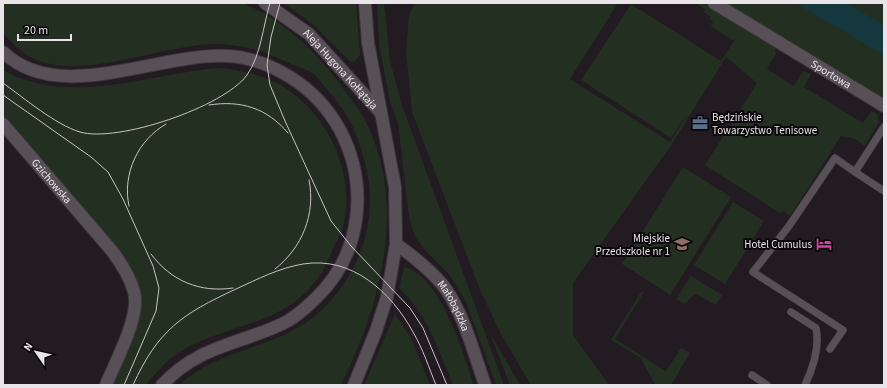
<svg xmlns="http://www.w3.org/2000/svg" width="887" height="388" font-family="'Source Sans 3',sans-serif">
<rect width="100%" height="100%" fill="#221b21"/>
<g fill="#232f20">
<path d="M3 3C65 3 127 3 190 3 201 3 235 0 245 4 279 18 310 46 333 75 345 91 359 108 368 126 407 210 380 306 341 385H180C210 354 259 350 295 329 309 322 323 310 333 298 365 261 378 209 365 163 357 131 347 111 325 87 321 82 317 76 312 73 306 69 298 67 291 64 261 49 234 42 200 45 152 50 85 77 39 61 24 55 13 45 3 33Z"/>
<polygon points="283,3 356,3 360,55 355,61 351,62 311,23"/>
<polygon points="377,3 384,3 390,61 403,108 504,385 496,385 466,302 448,273 425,250 416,238 411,225 408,209 398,123 390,101 379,45"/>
<polygon points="415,3 618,3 570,79 670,142 687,115 671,138 581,80 631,4 721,61 734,41 711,26 713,21 709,19 711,17 704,12 705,9 695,3 706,3 770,42 774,46 776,54 767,69 794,86 803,71 811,74 804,87 863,123 871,111 877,114 879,122 865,146 855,139 841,136 790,216 783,211 781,214 705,165 757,83 726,57 672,144 573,283 573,335 609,385 531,385 501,334 480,290 412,112 406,51 409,15"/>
<polygon points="724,3 884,3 884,99"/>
<path d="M218 68C238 69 258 74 277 83 288 88 299 98 308 107 338 138 355 187 342 230 340 236 336 243 333 249 328 260 324 271 316 281 281 326 228 324 183 350 168 359 157 371 146 385H111L138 317 123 258 3 116V70C70 107 148 74 218 68Z"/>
<polygon points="683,167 731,197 670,295 622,264"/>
<polygon points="733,202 764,221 725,284 694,265"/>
<path d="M404 267C440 274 464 355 474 385H453C439 350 427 314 399 288Z"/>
<polygon points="691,276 722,295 716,305 696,294 690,298 685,304 676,299"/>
<polygon points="641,292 644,292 615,339 666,371 681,348 690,353 671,385 655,385 641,358 611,340"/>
<polygon points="395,314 411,338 430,385 364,385"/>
<polygon points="489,331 520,385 510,385"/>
</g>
<polygon fill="#14383d" points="795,3 846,3 884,25 884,55"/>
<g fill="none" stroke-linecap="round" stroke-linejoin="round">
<defs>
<g id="lane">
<polyline points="884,127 855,172 884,191"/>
<path d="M791 312 816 328C820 347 813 368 805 385"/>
<polyline points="830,349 843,330 753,272 789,226 835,158 855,172"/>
<polyline points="752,375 767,385"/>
</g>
<g id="street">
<path id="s1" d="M714 3 884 106"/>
<path id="s2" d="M3 124 112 251C121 263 130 277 134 292 141 316 115 362 106 385"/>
</g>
<g id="secondary">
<path id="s3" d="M265 3 309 34 381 113"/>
<path d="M3 52C59 106 159 52 228 56 250 57 272 66 290 77 311 90 328 108 340 130 369 185 362 253 317 297 307 307 295 318 282 324 237 345 198 346 162 385"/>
<path id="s4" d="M396 244C413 256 428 268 442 284 463 310 474 354 485 385"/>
<polyline points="354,385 376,331 387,297 396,244 395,187 368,43 365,3"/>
</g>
</defs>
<use href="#lane" stroke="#3c373c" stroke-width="8"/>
<use href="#street" stroke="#3c373c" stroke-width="14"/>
<use href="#secondary" stroke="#3c373c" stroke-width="14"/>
<use href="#lane" stroke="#585057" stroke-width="7"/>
<use href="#street" stroke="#585057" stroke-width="12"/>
<use href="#secondary" stroke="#585057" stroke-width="12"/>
<g stroke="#c7c2c6" stroke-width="1">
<polyline points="280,3 271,37 267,65 270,85 285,121 331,221 351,246 410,308 423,328 447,385"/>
<path d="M3 83C24 98 56 125 80 132 117 143 224 107 247 75 261 55 263 26 270 3"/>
<polyline points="3,95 91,157 108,172 123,199 153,266 159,288 156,311 124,385"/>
<path d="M209 105C241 100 267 108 288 133"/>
<path d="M129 206C122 174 138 140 166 124"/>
<path d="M151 254C171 281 200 293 233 288"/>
<path d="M275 269C302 248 316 214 309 180"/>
<path d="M133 385C158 330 182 314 236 289 258 279 279 268 303 264 352 256 391 292 413 332 423 349 429 368 436 385"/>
</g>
</g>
<defs>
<symbol id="office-bare" viewBox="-9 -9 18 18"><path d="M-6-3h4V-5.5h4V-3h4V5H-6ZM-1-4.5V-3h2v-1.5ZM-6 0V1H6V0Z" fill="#5c6f8a" stroke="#090709" stroke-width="2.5" paint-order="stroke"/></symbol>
<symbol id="school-bare" viewBox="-9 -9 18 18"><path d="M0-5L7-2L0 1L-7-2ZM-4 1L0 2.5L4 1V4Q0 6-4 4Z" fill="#8d6e63" stroke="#090709" stroke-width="2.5" paint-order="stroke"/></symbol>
<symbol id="hotel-bare" viewBox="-9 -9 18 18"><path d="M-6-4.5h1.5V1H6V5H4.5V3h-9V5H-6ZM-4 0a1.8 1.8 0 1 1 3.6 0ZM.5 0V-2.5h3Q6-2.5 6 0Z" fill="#d1479c" stroke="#090709" stroke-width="2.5" paint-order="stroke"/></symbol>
</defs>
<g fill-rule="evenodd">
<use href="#office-bare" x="689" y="112" width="22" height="22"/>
<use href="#school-bare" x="671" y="233" width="22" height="22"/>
<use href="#hotel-bare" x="813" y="233" width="22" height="22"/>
</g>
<g text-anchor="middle" stroke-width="4" stroke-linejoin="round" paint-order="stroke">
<g font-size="11" fill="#e9e4e8" stroke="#090709">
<text dy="4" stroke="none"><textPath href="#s3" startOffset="101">Aleja Hugona Kołłątaja</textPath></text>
<text dy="4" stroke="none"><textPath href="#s1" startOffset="137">Sportowa</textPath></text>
<text dy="4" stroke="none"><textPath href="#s2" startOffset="75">Gzichowska</textPath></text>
<text dy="4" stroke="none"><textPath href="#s4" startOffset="86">Małobądzka</textPath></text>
</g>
<g font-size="11" fill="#e9e4e8" stroke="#090709" text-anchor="end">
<text x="712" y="121" text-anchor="start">Będzińskie<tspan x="712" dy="13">Towarzystwo Tenisowe</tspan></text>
<text x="670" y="242">Miejskie<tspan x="670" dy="13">Przedszkole nr 1</tspan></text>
<text x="812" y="248">Hotel Cumulus</text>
</g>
</g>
<rect width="887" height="388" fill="none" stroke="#e9e4e8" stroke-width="8"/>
<g transform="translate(36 352) rotate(304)" stroke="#090709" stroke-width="3" paint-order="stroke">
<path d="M0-3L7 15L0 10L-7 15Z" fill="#e9e4e8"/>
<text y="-6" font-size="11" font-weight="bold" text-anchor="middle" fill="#e9e4e8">N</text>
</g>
<path d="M18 34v6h53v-6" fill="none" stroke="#e9e4e8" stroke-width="2"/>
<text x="24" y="34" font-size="12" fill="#e9e4e8" stroke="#090709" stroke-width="3" paint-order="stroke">20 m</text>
</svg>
